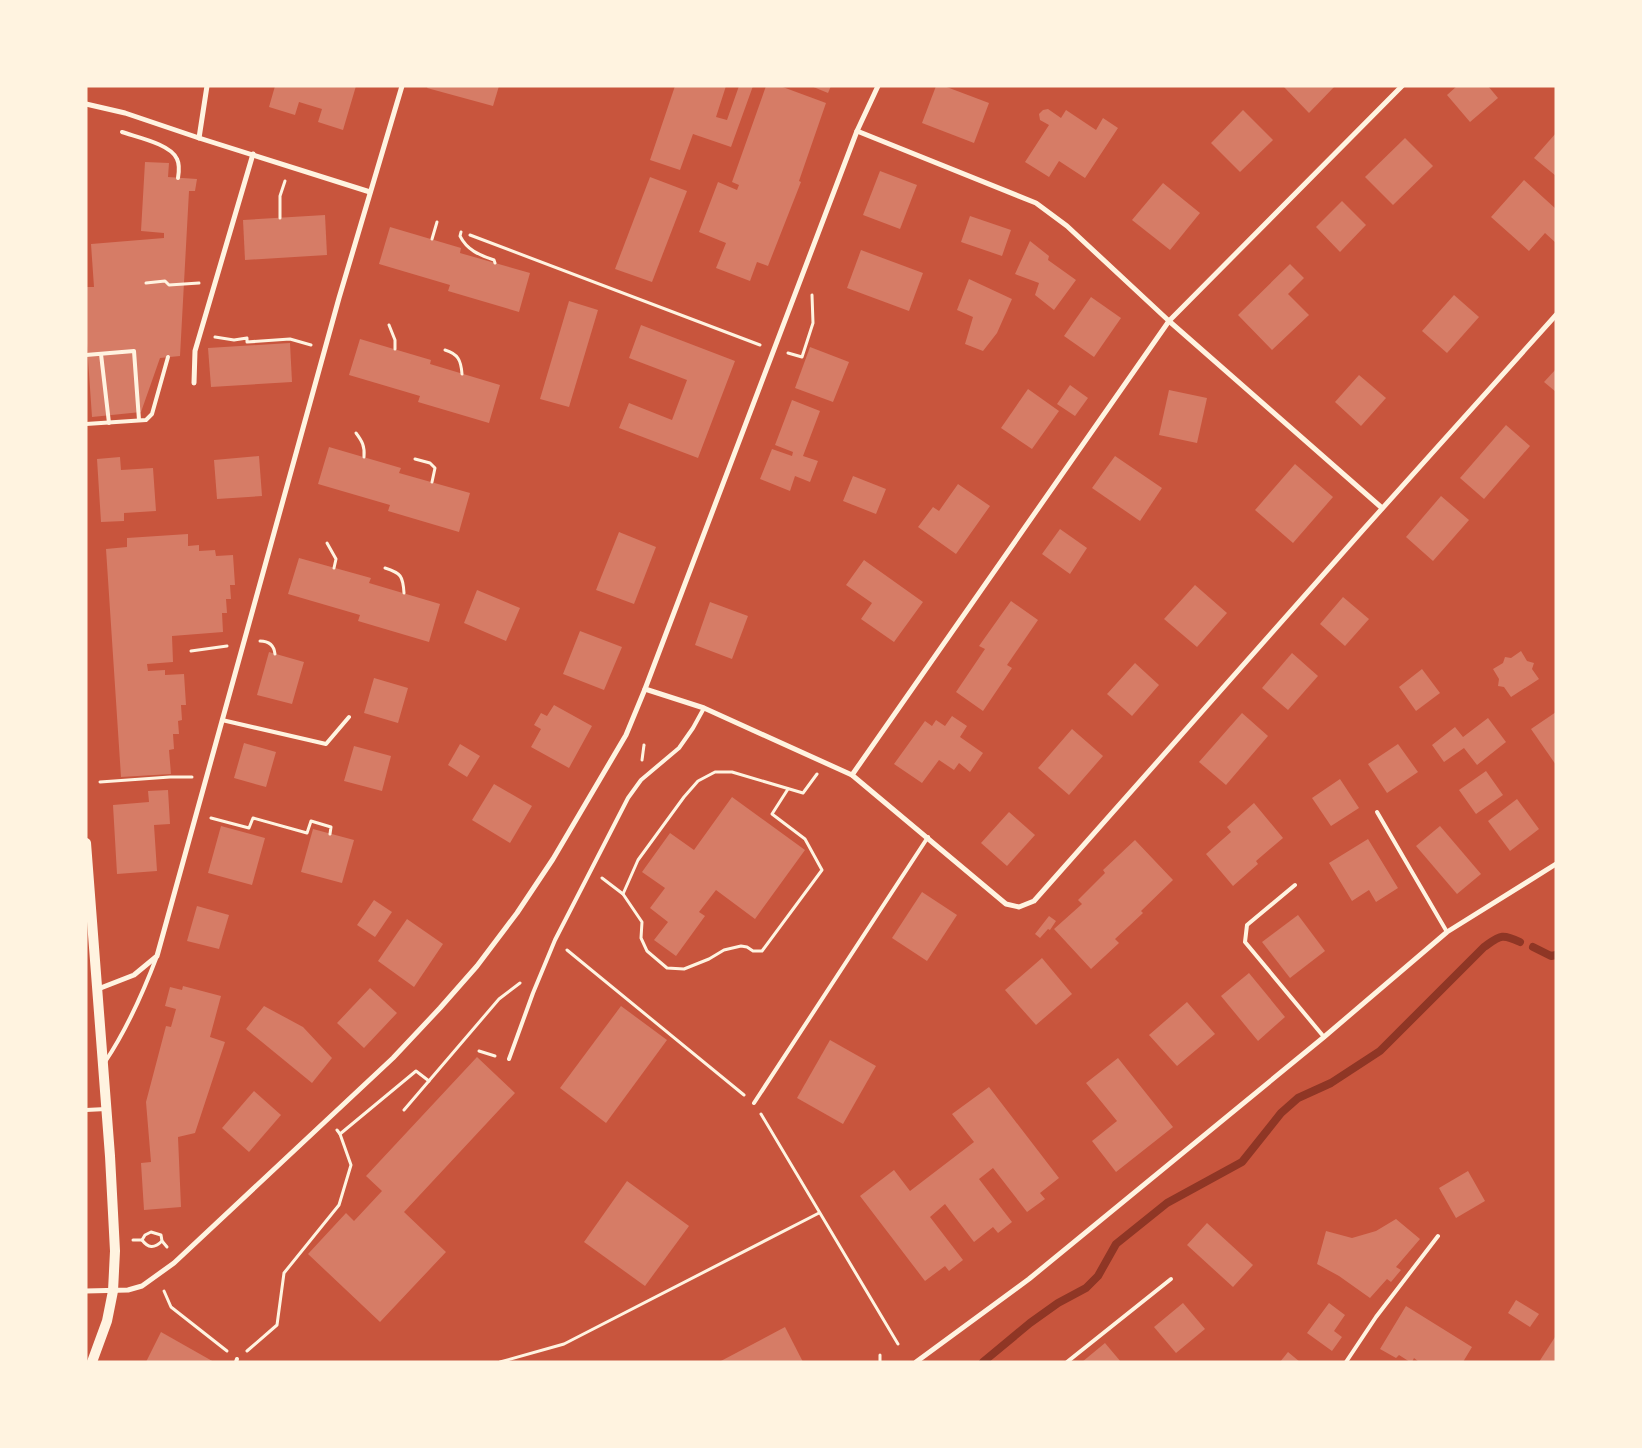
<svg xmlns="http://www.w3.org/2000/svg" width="1642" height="1448" font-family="Lato,sans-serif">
<rect width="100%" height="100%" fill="#c8553d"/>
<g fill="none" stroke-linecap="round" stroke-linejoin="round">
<g stroke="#8f3625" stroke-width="8">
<polyline points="1533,947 1551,956 1556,955"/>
<path d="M983 1362 1030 1323 1058 1303 1086 1288 1098 1276 1116 1244 1167 1203 1242 1162 1281 1113 1298 1098 1331 1083 1380 1051 1484 947C1500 936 1501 933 1520 942"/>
</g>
</g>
<g fill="#d67c66">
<polygon points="275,86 356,86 343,130 318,122 322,109 299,102 295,115 269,107"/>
<polygon points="428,86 499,86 493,106 427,88"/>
<polygon points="675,86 726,86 716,117 727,120 739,86 753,86 731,147 693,134 680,170 650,160"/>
<polygon points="766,86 780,86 826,103 799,181 801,182 768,266 757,262 750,281 716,268 726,243 699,232 718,182 737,190 739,185 732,182"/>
<polygon points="811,86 831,86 828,93"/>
<polygon points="936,86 944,86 989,103 974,143 922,123"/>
<polygon points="1283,86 1335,86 1309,113"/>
<polygon points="1457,86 1488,86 1498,98 1470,122 1447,95"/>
<polygon points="1048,109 1061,118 1066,110 1096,130 1103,118 1118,128 1085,178 1059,161 1049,177 1025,162 1049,125 1040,120 1039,114 1043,110"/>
<polygon points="1243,110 1273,140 1240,172 1211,143"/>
<polygon points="1556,133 1556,176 1534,158"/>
<polygon points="1405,138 1433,166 1393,205 1365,177"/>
<polygon points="145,162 169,163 168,177 197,179 195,191 189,191 180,356 160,358 141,412 92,417 86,330 86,287 94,287 91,244 164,238 164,233 141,231"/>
<polygon points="880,171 917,185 900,229 863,215"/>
<polygon points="650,177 687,191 652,282 615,269"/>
<polygon points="1524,180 1556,209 1556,243 1545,233 1529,251 1491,217"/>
<polygon points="1163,183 1200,213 1170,250 1132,220"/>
<polygon points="1342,201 1366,225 1340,252 1316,227"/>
<polygon points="325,215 327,255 245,260 243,220"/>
<polygon points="970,216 1011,230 1002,256 961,242"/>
<polygon points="390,227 461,248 460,253 530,273 519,312 448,291 450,285 379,264"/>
<polygon points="1030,241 1049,256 1048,260 1076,280 1054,310 1035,295 1039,283 1015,274"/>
<polygon points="861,250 923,273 909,311 847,288"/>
<polygon points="1290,264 1304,278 1288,294 1309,315 1272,350 1238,315"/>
<polygon points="969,279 1012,299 997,333 983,351 965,344 973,317 957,310"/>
<polygon points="1454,295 1479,317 1447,353 1422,331"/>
<polygon points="1091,297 1121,318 1094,357 1064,336"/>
<polygon points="569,301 598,310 569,407 540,399"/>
<polygon points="641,325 735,361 698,458 619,428 629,403 672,420 687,380 629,358"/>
<polygon points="360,339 431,360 430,364 500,385 489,423 418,402 420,396 349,375"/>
<polygon points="290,343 292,382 211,387 208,348"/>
<polygon points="810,347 849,362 833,402 795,388"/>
<polygon points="1556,369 1556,392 1544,382"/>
<polygon points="1359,375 1386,398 1361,426 1335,402"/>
<polygon points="1070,385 1088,398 1075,416 1057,404"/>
<polygon points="1028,389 1059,411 1032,449 1001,428"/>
<polygon points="1169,390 1207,398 1197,443 1159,435"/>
<polygon points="792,400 820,411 803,456 818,461 810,482 795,476 790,491 760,479 772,449 792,456 793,452 775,445"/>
<polygon points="1506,425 1530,446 1484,499 1460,478"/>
<polygon points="329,447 401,468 399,473 470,493 459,532 388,511 390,505 318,484"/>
<polygon points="259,456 262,496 217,499 214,460"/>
<polygon points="1115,456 1162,488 1140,521 1092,488"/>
<polygon points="120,457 121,470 153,468 156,511 124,513 124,521 101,522 97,459"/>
<polygon points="1295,464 1333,497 1293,543 1255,510"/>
<polygon points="853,476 886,489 876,514 843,501"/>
<polygon points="958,484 990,506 956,554 918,527 933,507 939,511"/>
<polygon points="1441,496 1469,520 1433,561 1406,537"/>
<polygon points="1060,529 1087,548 1070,574 1042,554"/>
<polygon points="619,532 656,547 634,604 596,590"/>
<polygon points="188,534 188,546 199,545 199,551 215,550 216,556 233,555 235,585 230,585 231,599 226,599 227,613 222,613 223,632 172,636 173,662 147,664 148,671 165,670 165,675 184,674 186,705 181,705 182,720 178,721 179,734 173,734 174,749 169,750 171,774 121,777 106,549 127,547 127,538"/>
<polygon points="299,558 371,578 369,583 440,604 429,642 358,621 360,615 288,594"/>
<polygon points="864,560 923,602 894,642 861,619 872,603 846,585"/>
<polygon points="1195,585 1227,613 1197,647 1164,619"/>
<polygon points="477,590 520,608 506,641 464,623"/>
<polygon points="1343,597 1369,619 1345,646 1320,624"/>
<polygon points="1011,601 1038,620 1007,665 1012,668 983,711 956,692 985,649 979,646"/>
<polygon points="710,602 748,616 732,659 695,645"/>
<polygon points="580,631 622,647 604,690 563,674"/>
<polygon points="1521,651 1527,661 1534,663 1532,669 1539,679 1511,697 1504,687 1498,686 1499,679 1493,669 1503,663 1505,657 1511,658"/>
<polygon points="269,652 304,662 292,704 257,695"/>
<polygon points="1292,653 1318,676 1288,710 1262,688"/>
<polygon points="1135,663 1159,685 1132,716 1107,694"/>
<polygon points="1422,669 1440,693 1416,711 1399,687"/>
<polygon points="374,678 408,688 398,723 364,713"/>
<polygon points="554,705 592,726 569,768 531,747 541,729 534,725 541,713 547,716"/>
<polygon points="1556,712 1556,765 1531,729"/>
<polygon points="1242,713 1268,736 1226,785 1199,762"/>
<polygon points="952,716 967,726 960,737 983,753 970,772 959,763 954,770 939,760 922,783 894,764 925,721 932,726 936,720 945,726"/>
<polygon points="1488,718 1506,742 1477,765 1464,748 1444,762 1432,745 1455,727 1463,737"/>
<polygon points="1072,729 1103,756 1069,795 1038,768"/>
<polygon points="244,743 276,752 266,787 234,778"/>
<polygon points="460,744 480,756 467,777 448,765"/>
<polygon points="1398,744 1418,772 1387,793 1368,764"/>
<polygon points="354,746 391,756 382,791 344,781"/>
<polygon points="1486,771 1503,795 1476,814 1459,790"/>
<polygon points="1340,779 1359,808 1331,826 1312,798"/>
<polygon points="494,784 532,806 510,843 472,820"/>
<polygon points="168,790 170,824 154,825 157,871 117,874 113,805 149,802 148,791"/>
<polygon points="732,797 805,850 755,919 716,890 699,912 705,916 676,956 654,940 668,922 650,908 665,888 642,872 670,833 694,850"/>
<polygon points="1517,799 1539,829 1510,851 1488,821"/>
<polygon points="1254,803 1283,838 1256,861 1258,864 1233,886 1206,854 1231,832 1227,827"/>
<polygon points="1009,812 1035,835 1007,866 981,843"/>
<polygon points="221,826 265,838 252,885 208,873"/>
<polygon points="1440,826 1481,874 1457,894 1416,846"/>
<polygon points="313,829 354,840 342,883 301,872"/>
<polygon points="1368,839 1398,888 1376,902 1369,890 1352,901 1329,863"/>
<polygon points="1135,840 1173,880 1141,911 1143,913 1115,939 1119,943 1091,969 1054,929 1082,904 1078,900 1105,873 1103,870"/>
<polygon points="922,892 957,915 927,961 892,938"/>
<polygon points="374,900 392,912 375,937 357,925"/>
<polygon points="197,906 229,915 219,949 187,941"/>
<polygon points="1298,915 1325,951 1290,978 1262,942"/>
<polygon points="1049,916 1056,921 1050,930 1048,929 1040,938 1035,934"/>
<polygon points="407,919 443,944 414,987 378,961"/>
<polygon points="1042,958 1072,994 1036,1025 1005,990"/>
<polygon points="1249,973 1285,1017 1258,1041 1221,996"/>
<polygon points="183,986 221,996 210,1037 225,1042 195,1133 178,1137 181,1207 144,1210 141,1163 151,1162 146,1102 166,1026 171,1027 176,1009 165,1006 170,987 182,990"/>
<polygon points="370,988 397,1013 364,1048 337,1023"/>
<polygon points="1187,1002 1215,1034 1177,1066 1149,1035"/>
<polygon points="264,1006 303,1027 332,1058 312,1083 246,1029"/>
<polygon points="621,1006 667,1040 606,1123 560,1088"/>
<polygon points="830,1040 876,1066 843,1124 797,1098"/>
<polygon points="477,1057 515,1093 404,1212 446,1252 380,1322 308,1254 346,1213 354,1221 382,1191 366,1176"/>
<polygon points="1118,1058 1173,1127 1116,1172 1092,1141 1117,1121 1086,1083"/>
<polygon points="989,1087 1059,1178 1040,1193 1045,1199 1027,1212 993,1168 979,1179 1012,1222 998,1233 993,1227 974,1242 945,1204 930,1217 963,1260 949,1271 945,1266 925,1281 860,1196 894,1170 910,1191 974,1142 952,1114"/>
<polygon points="254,1091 281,1115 249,1152 222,1128"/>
<polygon points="1468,1171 1485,1201 1456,1218 1439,1188"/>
<polygon points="627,1181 689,1226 645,1286 584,1242"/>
<polygon points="1396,1219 1420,1239 1396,1267 1401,1270 1391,1282 1387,1279 1370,1298 1339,1276 1317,1264 1326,1231 1352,1238 1376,1231"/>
<polygon points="1207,1223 1253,1265 1233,1287 1187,1245"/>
<polygon points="1516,1300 1539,1314 1530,1327 1508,1313"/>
<polygon points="1183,1303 1205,1329 1176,1353 1154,1327"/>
<polygon points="1329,1303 1345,1315 1334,1331 1342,1337 1332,1351 1307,1333"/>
<polygon points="1406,1306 1472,1347 1463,1362 1419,1362 1414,1358 1412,1362 1410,1362 1399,1355 1396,1358 1380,1349"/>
<polygon points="785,1327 803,1362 719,1362"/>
<polygon points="161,1332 214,1362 146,1362"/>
<polygon points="1555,1337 1556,1362 1539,1362"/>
<polygon points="1105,1343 1121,1362 1082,1362"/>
<polygon points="1288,1352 1300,1362 1280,1362"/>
</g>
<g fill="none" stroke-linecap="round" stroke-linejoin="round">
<g stroke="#fff3e0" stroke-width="3">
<polyline points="280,218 280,196 285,181"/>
<path d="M461 232 460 236C467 250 479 255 494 260L495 263"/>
<polyline points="470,235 760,345"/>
<polyline points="432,239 437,222"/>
<polyline points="146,283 165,281 169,285 199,283"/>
<polyline points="389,325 395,340 395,349"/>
<polyline points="215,337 234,340 247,338 247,342 290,339 311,345"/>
<path d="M445 350C458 354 461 360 462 374"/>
<polyline points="788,353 802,357 813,323 812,295"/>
<path d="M356 433C362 441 365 446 364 457"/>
<polyline points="415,459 430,463 435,468 432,482"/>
<polyline points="327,543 336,559 334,568"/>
<path d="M385 568C401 573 403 576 404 593"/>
<path d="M260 641C269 641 274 645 275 654"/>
<polyline points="191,651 227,646"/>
<polyline points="642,760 644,745"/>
<polyline points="100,782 170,777 192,777"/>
<polyline points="211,818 249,828 253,818 307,833 311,821 331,827 330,834"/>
<polyline points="602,878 623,894 638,860 684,797 698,781 715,772 732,772 803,793 817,774"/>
<polyline points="623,894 642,922 641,938 647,951 667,968 684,969 709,959 724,950 741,946 747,947 753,951 762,951 822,870 805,839 772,814 788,789"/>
<polyline points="567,950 744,1095"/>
<polyline points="479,1051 495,1056"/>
<polyline points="404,1110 499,999 520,983"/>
<polyline points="761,1114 898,1344"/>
<polyline points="340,1134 416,1071 429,1081"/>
<polyline points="133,1240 142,1240 145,1235 151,1232 161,1235 162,1241 167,1247"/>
<path d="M142 1240C148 1248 154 1249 162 1241"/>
<polyline points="164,1291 171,1307 227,1351"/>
<polyline points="247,1351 277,1325 284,1273 339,1205 351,1165 340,1134 337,1130"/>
<polyline points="880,1355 880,1362"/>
<polyline points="500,1362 564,1344 819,1213"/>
</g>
<g stroke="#fff3e0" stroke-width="4">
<path d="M122 132C136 137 171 144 177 159 180 165 179 172 178 178"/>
<polyline points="101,354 109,423"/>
<polyline points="86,355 134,351 139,420"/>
<polyline points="86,424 146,420 152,414 168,357"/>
<polyline points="222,720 326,744 349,717"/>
<polyline points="1377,812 1447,932"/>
<polyline points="1295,885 1247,925 1245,942 1324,1037"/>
<polyline points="509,1059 533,993 555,940 628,798 641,780 679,748 693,728 704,708"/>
<path d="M105 1062C127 1029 143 993 157 956"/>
<polyline points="754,1103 928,837"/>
<polyline points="86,1110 106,1109"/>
<polyline points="236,1362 237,1359"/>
<polyline points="1067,1362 1171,1279"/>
<polyline points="1346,1362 1376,1317 1438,1236"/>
</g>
<g stroke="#fff3e0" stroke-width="5">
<polyline points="86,104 125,113 199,138 370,192"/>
<polyline points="857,131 1036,203 1067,226 1169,321 1382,508"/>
<polyline points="199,138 207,86"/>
<polyline points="194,383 195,351 253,154"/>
<polyline points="645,689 704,708 852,775 1006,904 1019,907 1034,901 1362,531 1556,315"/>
<polyline points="852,775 1169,321 1402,86"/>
<polyline points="98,989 134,975 157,956 339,298 402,86"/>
<polyline points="86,1291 128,1290 142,1286 174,1263 393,1058 440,1008 477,966 517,913 553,859 626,735 645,689 857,131 878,86"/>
<polyline points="916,1362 1029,1279 1324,1037 1447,932 1556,864"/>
</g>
<polyline stroke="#fff3e0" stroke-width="10" points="86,843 110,1156 115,1251 113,1291 107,1321 92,1362"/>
</g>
<rect width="1642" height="1448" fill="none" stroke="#fff3e0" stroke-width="175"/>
</svg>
